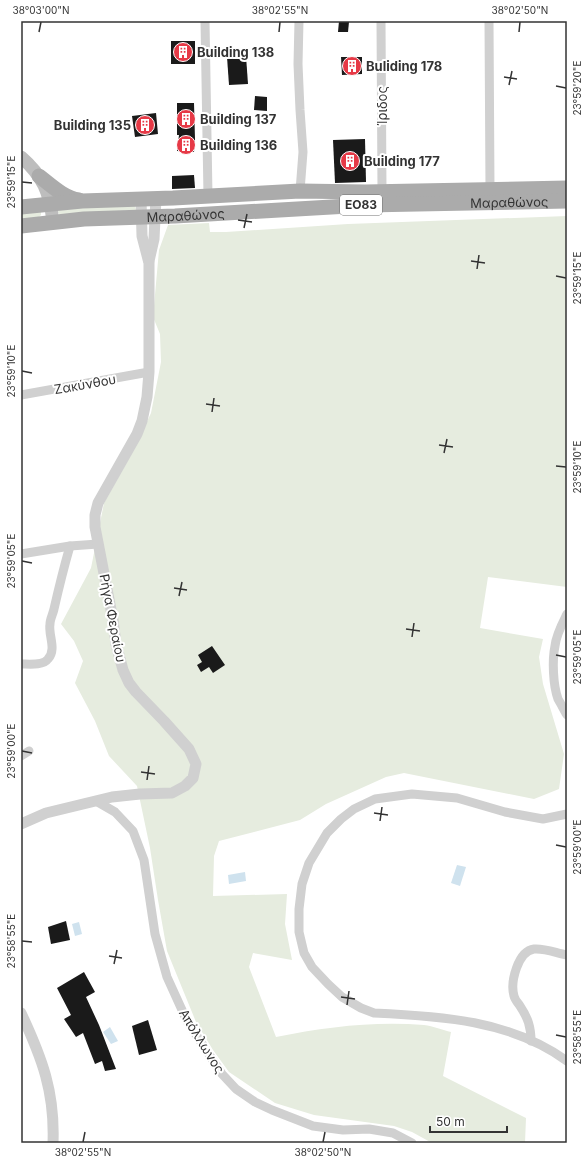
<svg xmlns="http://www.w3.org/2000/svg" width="588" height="1164" font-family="Inter,sans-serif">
<rect width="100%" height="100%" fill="#fff"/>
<g fill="#e6ecdf">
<polygon points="135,206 136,210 60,215 58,212 60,208"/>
<polygon points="41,212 41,215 39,217 21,220 21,213"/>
<path d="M567 216V587L488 577 480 628 543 639 539 657 543 684 564 754 559 789 534 799 404 773 386 777 326 804 300 820 219 841 214 856 213 896 287 894 285 924 292 960 253 953 249 967 276 1037C326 1027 374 1021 424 1025 433 1026 443 1030 451 1032L443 1076 526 1118 525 1143H432L412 1132 394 1126 314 1115 275 1103 229 1072 213 1050 196 1022 167 951 158 900 150 848 137 786 109 756 95 721 75 683 83 661 74 641 61 624 91 568 104 503 132 453 151 413 161 362 160 334 153 317 159 250 168 225 209 223 210 232H226L348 224Z"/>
</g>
<g fill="#cfe2ee">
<polygon points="457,865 466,867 460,886 451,883"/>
<polygon points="245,872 246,881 229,884 228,875"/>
<polygon points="79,922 82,934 75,936 72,924"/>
<polygon points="110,1027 118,1041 111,1044 103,1032"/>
</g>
<g fill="#1a1a1a">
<polygon points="339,21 349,22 348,32 338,32"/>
<rect x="171" y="41" width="24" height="23"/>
<polygon points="246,56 248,84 229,85 227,57"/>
<polygon points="341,57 362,57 362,74 342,75"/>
<polygon points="255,96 267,97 267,111 254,110"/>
<polygon points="177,103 194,103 195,139 194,152 177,151 179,135 177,135"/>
<polygon points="156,113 158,134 135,137 132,116"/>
<polygon points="365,139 366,182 335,183 333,140"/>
<polygon points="194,175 195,188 172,189 172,176"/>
<polygon points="212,646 225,665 213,673 209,667 201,672 197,665 202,662 198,655"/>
<polygon points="66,921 70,940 51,944 48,927"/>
<polygon points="84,972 95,992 86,997 99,1025 116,1069 105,1071 102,1061 95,1064 83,1033 76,1037 64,1019 71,1015 57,988"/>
<polygon points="148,1020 157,1050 139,1055 132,1026"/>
</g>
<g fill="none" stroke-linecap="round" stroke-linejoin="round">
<g stroke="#d0d0d0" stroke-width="9">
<polyline points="205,21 208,196"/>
<polyline points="299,21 298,64 300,110 303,152 300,191"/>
<polyline points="381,21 382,192"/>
<polyline points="489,21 490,190"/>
<polyline points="21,395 149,372"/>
<polyline points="21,554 70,546 98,544"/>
<path d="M567 614C562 624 556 635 555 646 552 660 553 685 558 699 561 704 564 710 567 715"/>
<path d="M21 664C28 664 43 666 48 659 57 649 48 635 50 624 50 619 53 614 54 609 59 587 64 567 70 546"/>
<polyline points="21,756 29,751"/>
<polyline points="96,801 115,812 133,831 144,860 155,934 167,977 187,1021 222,1074 236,1089 255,1102 272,1110 313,1126 343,1130 369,1129 393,1133 412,1143"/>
<path d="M567 814 543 819 505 812 457 798 412 794 375 799 354 809 341 819 327 833 309 863 302 884 299 909V932L304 953 312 967 328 984 342 997 361 1008 374 1013C440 1016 511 1020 567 1061"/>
<path d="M531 1041C531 1027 528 1018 520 1006 518 1003 515 1000 514 996 510 982 518 951 534 949 545 948 556 953 567 955"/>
</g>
<g stroke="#d0d0d0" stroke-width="11">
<polyline points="149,261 154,239 156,198"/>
<polyline points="21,824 46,813 112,797 140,794 172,793 185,786 193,778 196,764 189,749 164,721 136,692 129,683 123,670 116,644 113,620 95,527 95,515 98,503 137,434 142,421 147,397 149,372 149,263 142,236 141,199"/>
<path d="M21 1013C42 1058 55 1092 53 1143"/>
</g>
<path stroke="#bdbdbd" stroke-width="13" d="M21 157C43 176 50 193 53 222"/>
<g stroke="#ababab" stroke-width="15">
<path d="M39 176C51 185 64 198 79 200"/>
<polyline points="21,207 82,201 173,198 300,191 365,192 567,188"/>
<path id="s1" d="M21 226 84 219 175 216 366 205 567 201"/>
</g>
</g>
<path fill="none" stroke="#333" stroke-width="1.5" d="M39 32 41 22M279 32 280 22M519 32 520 22M504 77 517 79M509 85 512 71M556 86 566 88M22 182 32 183M238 220 252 222M244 228 247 214M471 261 485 263M477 269 479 255M556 276 566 278M22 371 32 373M206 404 220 406M212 412 214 398M439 445 453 447M444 453 447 439M556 466 566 467M22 561 32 563M174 588 187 590M179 596 182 582M406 629 420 631M412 637 414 623M556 655 566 657M22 751 32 753M141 772 155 774M147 780 149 766M374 813 388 815M380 821 382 807M556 845 566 847M22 941 32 942M109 956 122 958M114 964 117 950M341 997 355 999M347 1005 349 991M556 1035 566 1037M83 1142 85 1132M323 1142 325 1132"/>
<defs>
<symbol id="building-disc" viewBox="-11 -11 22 22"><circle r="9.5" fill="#e63946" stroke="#fff"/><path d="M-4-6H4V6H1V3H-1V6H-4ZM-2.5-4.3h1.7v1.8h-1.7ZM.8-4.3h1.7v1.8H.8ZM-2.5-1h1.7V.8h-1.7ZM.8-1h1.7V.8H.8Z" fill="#fff"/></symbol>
</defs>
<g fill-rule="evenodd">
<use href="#building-disc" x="172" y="41" width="22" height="22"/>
<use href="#building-disc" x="341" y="55" width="22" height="22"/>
<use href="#building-disc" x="175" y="108" width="22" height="22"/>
<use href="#building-disc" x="134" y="114" width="22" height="22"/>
<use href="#building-disc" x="175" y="134" width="22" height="22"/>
<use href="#building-disc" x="339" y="150" width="22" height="22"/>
</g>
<g text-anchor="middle" stroke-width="4" stroke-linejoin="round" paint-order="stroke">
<rect fill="#fff" stroke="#707070" stroke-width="1" x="340" y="195" width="42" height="20" rx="3"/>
<g font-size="12" font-weight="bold" fill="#333">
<text x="361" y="209">ΕΟ83</text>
</g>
<g font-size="13" font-weight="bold" fill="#333" stroke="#fff" text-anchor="start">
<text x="197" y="57">Building 138</text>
<text x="366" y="71">Buliding 178</text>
<text x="200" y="124">Building 137</text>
<text x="131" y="130" text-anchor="end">Building 135</text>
<text x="200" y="150">Building 136</text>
<text x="364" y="166">Building 177</text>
</g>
<g font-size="13" fill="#333" stroke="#fff">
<text transform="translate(382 106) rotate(-90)" y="5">Ίριδος</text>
<text dy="5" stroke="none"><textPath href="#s1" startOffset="489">Μαραθώνος</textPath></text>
<text dy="5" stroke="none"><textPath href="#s1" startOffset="165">Μαραθώνος</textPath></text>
<text transform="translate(85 384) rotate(-10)" y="5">Ζακύνθου</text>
<text transform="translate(113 618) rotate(79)" y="5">Ρήγα Φεραίου</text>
<text transform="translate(202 1041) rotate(58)" y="5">Απόλλωνος</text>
</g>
</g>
<rect width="588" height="1164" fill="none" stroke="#ffffff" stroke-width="44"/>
<path d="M430 1126v6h77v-6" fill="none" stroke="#333333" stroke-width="2"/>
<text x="436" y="1126" font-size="12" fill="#333333" stroke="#ffffff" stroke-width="3" paint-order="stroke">50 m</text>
<rect x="22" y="22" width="544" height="1120" fill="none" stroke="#333" stroke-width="1.5"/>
<g font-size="10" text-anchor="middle" fill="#333">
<text x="41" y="14">38°03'00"N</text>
<text x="280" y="14">38°02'55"N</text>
<text x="520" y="14">38°02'50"N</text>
<text transform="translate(577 88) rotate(-90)" y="4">23°59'20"E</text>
<text transform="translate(11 182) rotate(-90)" y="4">23°59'15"E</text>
<text transform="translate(577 278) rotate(-90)" y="4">23°59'15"E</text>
<text transform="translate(11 371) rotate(-90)" y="4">23°59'10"E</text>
<text transform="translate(577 467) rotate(-90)" y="4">23°59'10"E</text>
<text transform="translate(11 561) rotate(-90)" y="4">23°59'05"E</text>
<text transform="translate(577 657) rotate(-90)" y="4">23°59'05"E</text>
<text transform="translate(11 751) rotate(-90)" y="4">23°59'00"E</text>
<text transform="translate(577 847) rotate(-90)" y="4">23°59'00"E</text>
<text transform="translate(11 941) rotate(-90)" y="4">23°58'55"E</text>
<text transform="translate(577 1037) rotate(-90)" y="4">23°58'55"E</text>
<text x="83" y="1156">38°02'55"N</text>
<text x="323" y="1156">38°02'50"N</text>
</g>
</svg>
